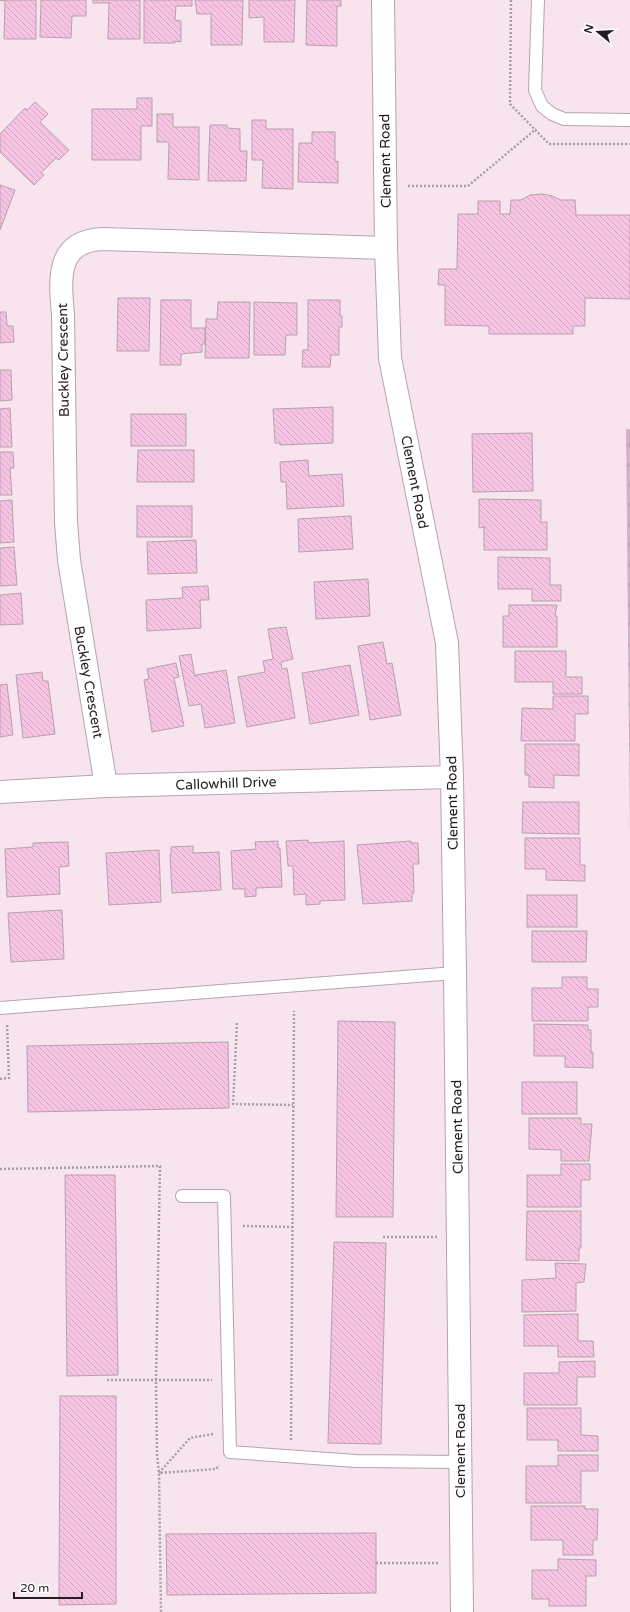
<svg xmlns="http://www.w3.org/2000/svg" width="630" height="1612" font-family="'Varela Round',sans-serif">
<defs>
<pattern id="park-tufts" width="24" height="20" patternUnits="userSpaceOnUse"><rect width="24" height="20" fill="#d4b2c6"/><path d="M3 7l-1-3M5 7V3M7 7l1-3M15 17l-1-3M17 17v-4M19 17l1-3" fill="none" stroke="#b698aa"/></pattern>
<pattern id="building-back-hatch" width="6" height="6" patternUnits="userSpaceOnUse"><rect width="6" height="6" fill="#f8c4e3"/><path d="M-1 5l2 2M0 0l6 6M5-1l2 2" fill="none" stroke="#d4a8c2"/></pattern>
</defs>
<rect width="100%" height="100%" fill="#f8e4ef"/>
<polygon fill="url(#park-tufts)" points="626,429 630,429 630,838"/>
<g fill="url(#building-back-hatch)" stroke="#b5a2ac">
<polygon points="0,0 36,0 36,39 4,39 5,1"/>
<polygon points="41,0 86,0 86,16 72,16 71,38 40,37"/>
<polygon points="93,0 140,0 140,39 108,39 109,3 93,3"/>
<polygon points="144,0 192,0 192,6 176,6 175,20 181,21 181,42 175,41 175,43 144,43"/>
<polygon points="195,0 243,0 242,45 211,45 211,14 197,14"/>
<polygon points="249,0 295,0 294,42 264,42 264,17 249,18"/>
<polygon points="307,0 341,0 341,6 337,6 337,46 306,45"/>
<polygon points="137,98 152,98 152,126 141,126 141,160 92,160 92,109 137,109"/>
<polygon points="35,102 48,114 40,122 69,150 59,160 56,158 41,173 44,175 34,185 0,152 0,134 25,108 27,110"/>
<polygon points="157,114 173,114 173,127 199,127 199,180 168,179 169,142 157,142"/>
<polygon points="252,120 266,120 266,129 293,129 293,189 262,188 263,160 252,160"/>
<polygon points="210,125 227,125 227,128 240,129 240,151 247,151 246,181 208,181"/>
<polygon points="312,132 335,132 335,162 338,161 338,183 298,182 299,143 312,143"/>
<polygon points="0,185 15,190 0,230"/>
<polygon points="543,194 552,196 561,200 575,200 576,215 630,215 630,299 585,298 585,326 573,326 573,334 489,334 489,326 445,325 445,285 438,285 439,269 457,269 458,214 478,214 478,201 500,201 500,214 510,214 511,200 521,200 530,195"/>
<polygon points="118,298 150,298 149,351 117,351"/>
<polygon points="161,300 191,300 191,328 205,328 205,344 202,344 202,352 181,354 181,365 160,365"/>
<polygon points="308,300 340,300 340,316 342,316 342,327 339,327 339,355 331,355 330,367 302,367 303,350 308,350"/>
<polygon points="218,302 250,302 249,358 205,358 206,319 217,319"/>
<polygon points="254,302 297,303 297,335 286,335 285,355 254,355"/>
<polygon points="0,312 6,312 7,326 13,326 14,342 0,343"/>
<polygon points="0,370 11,370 12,400 0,401"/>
<polygon points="333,407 333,443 280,445 280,443 275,443 273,409"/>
<polygon points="10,408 12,447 0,447 0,409"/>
<rect x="131" y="414" width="55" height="32"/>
<polygon points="532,433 533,491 473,492 472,434"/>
<polygon points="138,450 194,450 194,482 137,482"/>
<polygon points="0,452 13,452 14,468 10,468 12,495 0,495"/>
<polygon points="308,460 309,476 342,474 344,506 287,509 286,482 281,482 280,462"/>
<polygon points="479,499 541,500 541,522 547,522 547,550 484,550 484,527 479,528"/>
<polygon points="12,500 14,542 0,543 0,501"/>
<rect x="137" y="506" width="55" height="31"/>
<polygon points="351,516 353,549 299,552 298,519"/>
<polygon points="196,540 197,573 148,574 147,542"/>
<polygon points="14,547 17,585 0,586 0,548"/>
<polygon points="498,557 550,558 550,585 561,585 561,601 532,601 532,589 498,589"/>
<polygon points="368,579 370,616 316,619 314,582"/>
<polygon points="208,586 209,600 200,600 201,628 147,631 146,600 183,598 182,587"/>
<polygon points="21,593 23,624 0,625 0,595"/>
<polygon points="509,605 557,605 555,616 557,616 557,647 503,647 503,616 509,616"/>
<polygon points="286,627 293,659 281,662 282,669 287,668 295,718 247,727 238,677 265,672 263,661 273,659 268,629"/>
<polygon points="383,642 387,664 392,663 401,715 370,720 358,646"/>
<polygon points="515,651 566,651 566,677 582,677 582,694 553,694 553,682 515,682"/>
<polygon points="191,654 195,677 196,675 226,670 235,723 205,728 201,704 189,706 179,656"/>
<polygon points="176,663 179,677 174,678 184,726 152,732 144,680 149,679 147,669"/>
<polygon points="350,665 359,715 310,724 302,673"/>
<polygon points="42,672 43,681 48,681 55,734 23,738 16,675"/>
<polygon points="7,684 13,735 0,737 0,685"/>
<polygon points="553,696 588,696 588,714 575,714 575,741 521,741 522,708 553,709"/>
<polygon points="525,744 579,744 579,776 554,775 554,788 529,787 529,775 525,775"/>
<polygon points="523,802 579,802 579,834 522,833"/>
<polygon points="525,838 580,838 580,865 585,865 585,881 546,880 546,869 525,869"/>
<polygon points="308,840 308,843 344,841 345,900 320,901 320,904 306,905 306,894 294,895 293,866 288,866 286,841"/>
<polygon points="278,841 278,848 280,848 282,887 256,888 256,896 245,897 245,889 233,889 231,851 256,849 255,842"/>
<polygon points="411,841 411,843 418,843 419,864 413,864 414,893 412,893 412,901 363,904 357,845"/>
<polygon points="68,842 69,866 59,867 60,894 7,897 5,849 33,847 33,843"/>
<polygon points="193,846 193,853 219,852 221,890 172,893 170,854 171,854 171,847"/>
<polygon points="159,850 161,902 109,905 106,853"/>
<rect x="527" y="895" width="50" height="32"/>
<polygon points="62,910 64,959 11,962 8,913"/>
<polygon points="532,931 587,931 586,962 532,962"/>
<polygon points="562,977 587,977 587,989 598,989 598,1007 588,1007 588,1021 532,1021 532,988 562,988"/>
<polygon points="338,1021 395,1022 393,1217 336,1217"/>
<polygon points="534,1024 588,1025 588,1030 591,1030 591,1052 593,1052 593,1068 565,1067 565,1056 534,1056"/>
<polygon points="228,1042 229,1108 28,1112 27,1046"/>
<rect x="522" y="1082" width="55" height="32"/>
<polygon points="529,1118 581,1118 581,1124 592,1124 589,1161 561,1161 561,1150 529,1149"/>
<polygon points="561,1164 590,1164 590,1180 581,1180 581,1207 527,1207 527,1175 561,1175"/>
<polygon points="65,1175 115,1175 118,1375 67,1376"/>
<polygon points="527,1211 581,1211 581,1248 579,1248 579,1261 526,1260"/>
<polygon points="334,1242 386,1243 381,1444 328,1443"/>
<polygon points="555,1263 586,1264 584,1282 576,1283 576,1311 522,1312 522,1280 556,1278"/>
<polygon points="578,1314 578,1341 593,1341 594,1357 558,1357 558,1346 524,1346 524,1315"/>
<polygon points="595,1361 595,1377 577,1377 577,1405 524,1405 524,1373 559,1373 559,1362"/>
<polygon points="60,1396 116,1396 116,1604 59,1605"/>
<polygon points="527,1408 581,1408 581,1435 598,1436 598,1451 558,1451 558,1440 527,1440"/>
<polygon points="558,1455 598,1455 598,1471 581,1471 581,1503 526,1503 526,1466 558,1466"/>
<polygon points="531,1506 585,1506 585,1509 598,1509 597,1540 593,1540 593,1555 563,1555 563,1540 531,1540"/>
<polygon points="376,1533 376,1593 167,1595 166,1534"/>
<polygon points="558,1559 596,1560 596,1576 586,1576 586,1606 549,1606 549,1599 532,1599 532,1570 558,1570"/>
</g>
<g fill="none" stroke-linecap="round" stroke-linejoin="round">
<defs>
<g id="lane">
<polyline points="538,0 535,90 542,106 552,114 564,119 630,120"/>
<polyline points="0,1008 455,973"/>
<polyline points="182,1196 224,1196 230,1452 356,1461 460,1462"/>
</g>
<g id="street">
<polyline points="383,0 386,248 390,358 447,643 452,777 455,973 462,1612"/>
<path d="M106 786 69 560 66 522 63 315C60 280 55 241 103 239L386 248"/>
<polyline points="0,792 106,786 452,777"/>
</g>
</defs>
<use href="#lane" stroke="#b6a3ae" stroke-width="14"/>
<use href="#street" stroke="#b6a3ae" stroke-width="24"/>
<g stroke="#ac9da5" stroke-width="2.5" stroke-dasharray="2 2" stroke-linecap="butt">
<polyline points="511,0 510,104 549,144 630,144"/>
<polyline points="408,186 468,186 536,129"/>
<polyline points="237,1023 233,1104 293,1105"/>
<polyline points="0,1079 9,1078 7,1024"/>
<polyline points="0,1169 160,1166 156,1380 157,1454 159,1473 161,1612"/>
<polyline points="243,1226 292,1227"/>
<polyline points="383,1237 437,1237"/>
<polyline points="107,1380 212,1380"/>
<polyline points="213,1434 190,1438 159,1473 216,1469 219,1465"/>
<polyline points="291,1440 294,1011"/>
<polyline points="376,1563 439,1563"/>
</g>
<use href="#lane" stroke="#fff" stroke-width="12"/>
<use href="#street" stroke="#fff" stroke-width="22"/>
</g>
<g text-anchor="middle" stroke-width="4" stroke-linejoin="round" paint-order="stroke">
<g font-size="14" fill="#231c20" stroke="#fff">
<text transform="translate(385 161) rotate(-91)" y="5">Clement Road</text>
<text transform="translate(63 360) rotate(-91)" y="5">Buckley Crescent</text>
<text transform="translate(415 482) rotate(79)" y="5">Clement Road</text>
<text transform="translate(89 682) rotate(80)" y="5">Buckley Crescent</text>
<text transform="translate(226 783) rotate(-2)" y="5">Callowhill Drive</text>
<text transform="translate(452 803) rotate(-91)" y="5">Clement Road</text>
<text transform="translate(457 1127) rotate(-91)" y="5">Clement Road</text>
<text transform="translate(460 1451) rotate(-90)" y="5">Clement Road</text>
</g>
</g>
<g transform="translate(598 32) rotate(288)" stroke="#ffffff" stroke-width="3" paint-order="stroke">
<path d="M0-3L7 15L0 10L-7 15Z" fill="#231c20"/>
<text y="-6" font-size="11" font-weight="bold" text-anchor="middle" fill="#231c20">N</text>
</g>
<path d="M14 1592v6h68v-6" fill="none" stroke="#231c20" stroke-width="2"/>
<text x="20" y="1592" font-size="12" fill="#231c20" stroke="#ffffff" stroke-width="3" paint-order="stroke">20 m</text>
</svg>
